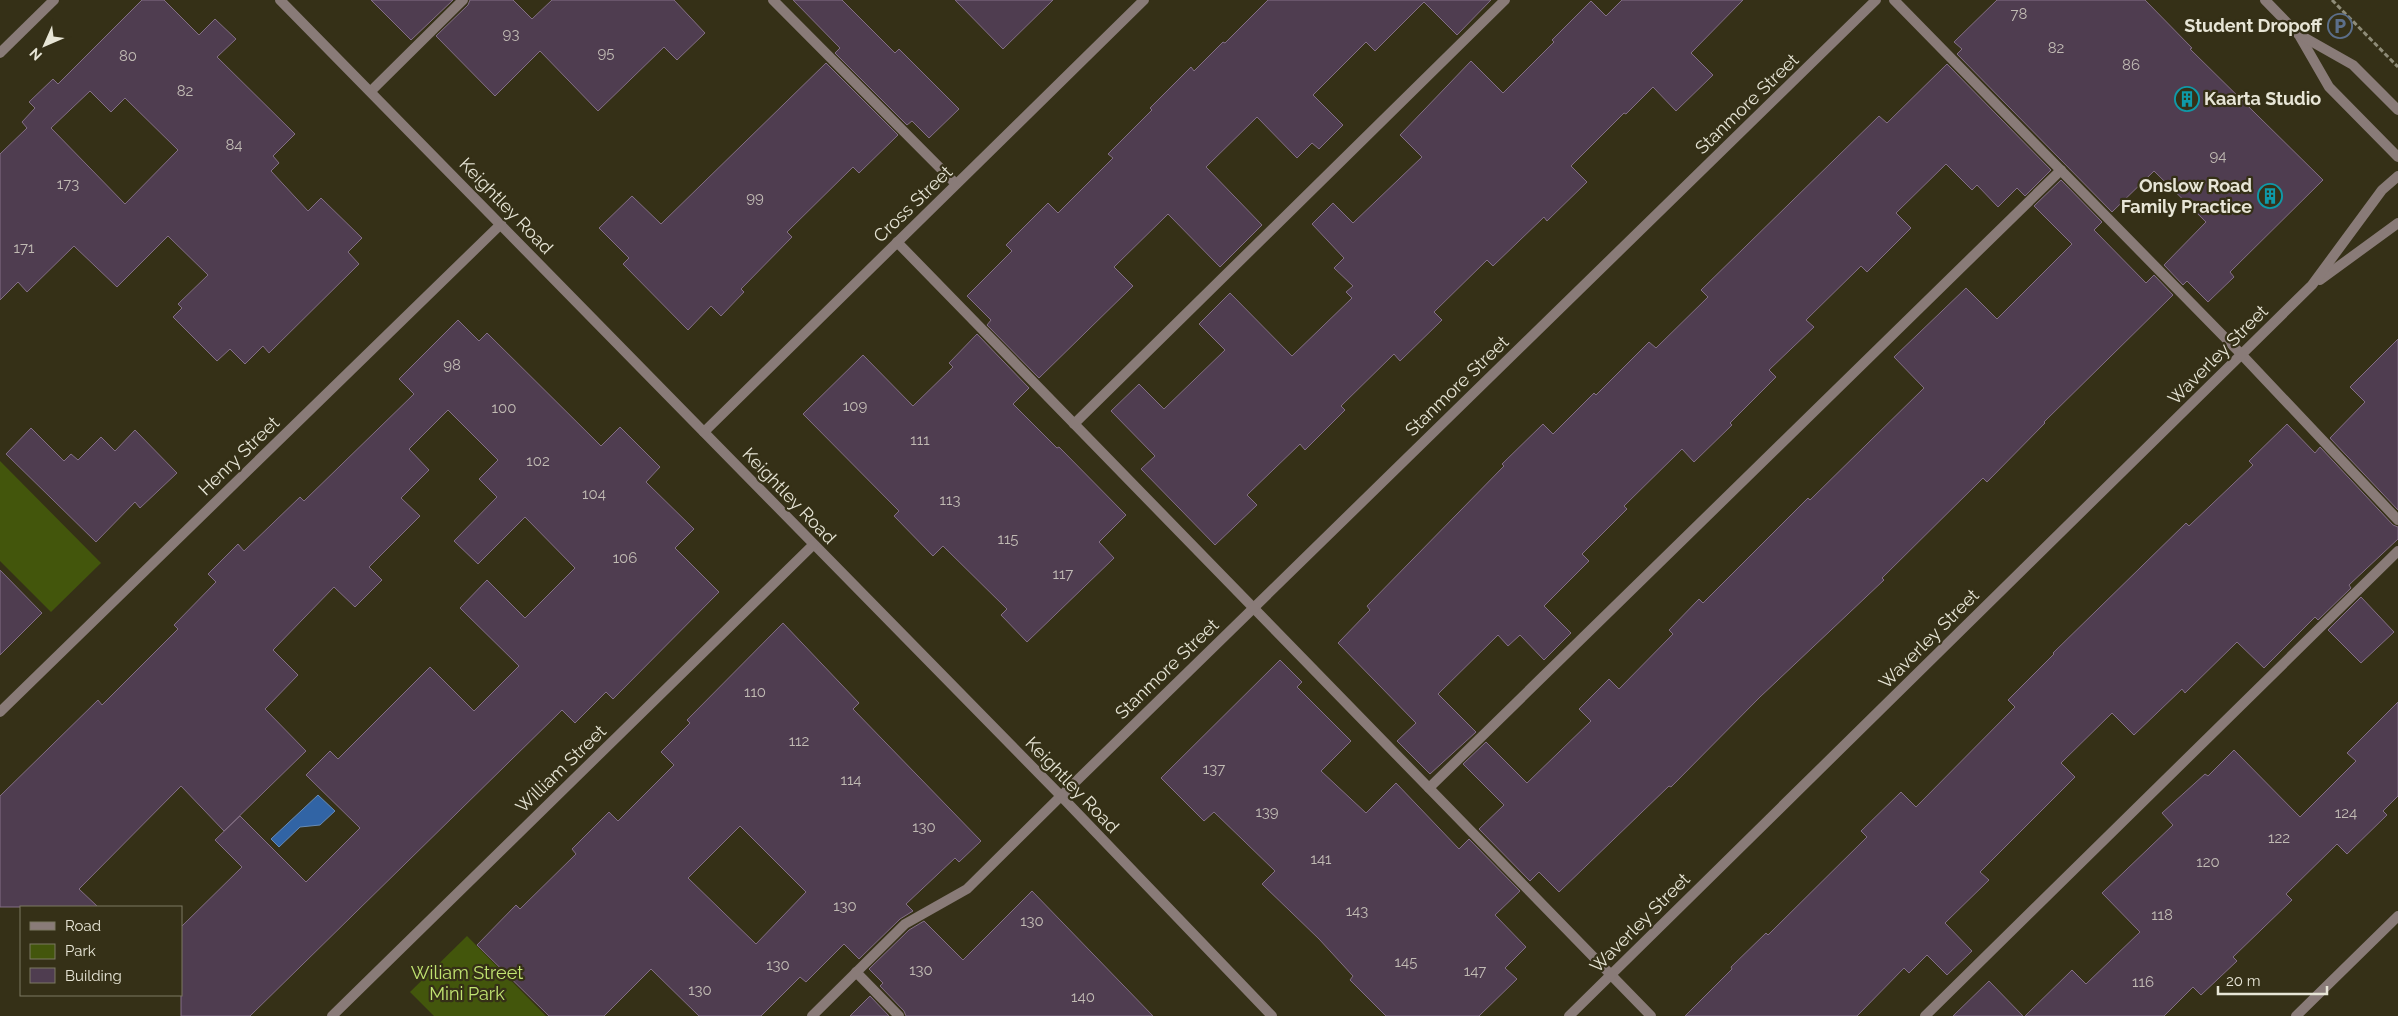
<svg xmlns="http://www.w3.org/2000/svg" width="2398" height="1016" font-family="Raleway,sans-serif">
<rect width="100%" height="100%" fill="#353017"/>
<g fill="#43560c">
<polygon points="0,461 101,563 51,612 0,561"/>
<polygon points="467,936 546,1016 434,1016 410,992"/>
</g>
<polygon fill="#3164a5" stroke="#688bb4" points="318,795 335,811 320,825 300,827 279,847 271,839"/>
<g fill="#4f3d50" stroke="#836f85" fill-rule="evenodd">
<path d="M142 0H164L199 35 215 19 236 39 217 57 295 134 273 156 279 163 271 171 308 211 321 198 362 238 348 252 359 264 269 353 263 346 245 364 230 349 217 361 173 317 182 308 178 304 208 275 168 236 117 287 74 246 27 292 18 282 0 300V154L27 128 22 122 35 108 29 102 53 79 58 84ZM90 91 111 112 125 98 178 150 125 204 51 128Z"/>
<polygon points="371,0 453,0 411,40"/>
<polygon points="470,0 513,0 532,19 552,0 674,0 705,33 677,60 664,47 598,111 540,51 495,96 436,36 468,5"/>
<polygon points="793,0 842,0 895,53 899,49 959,109 929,138 912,121 907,125 835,53 840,48"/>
<polygon points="955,0 1053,0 1003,49"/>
<polygon points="1268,0 1491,0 1457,35 1424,2 1375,51 1366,42 1313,95 1343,125 1319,149 1312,143 1297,158 1257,117 1206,167 1262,225 1220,267 1168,214 1114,267 1133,286 1039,378 987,325 991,320 967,296 1012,251 1006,245 1048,203 1058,213 1113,158 1108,154 1152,110 1150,108 1191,67 1194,71 1223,42 1225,43"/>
<polygon points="1622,0 1743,0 1691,53 1713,75 1676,111 1653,87 1626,114 1624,113 1571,166 1587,182 1547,221 1544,217 1493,266 1487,260 1434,312 1442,320 1400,361 1394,354 1341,406 1345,410 1305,450 1300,444 1247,495 1257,505 1215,545 1141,469 1155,456 1111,411 1139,384 1164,409 1225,350 1199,324 1230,293 1292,356 1352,298 1346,292 1353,286 1334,268 1344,258 1312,224 1333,203 1353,223 1422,157 1400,135 1471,61 1503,93 1554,42 1552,40 1591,1 1606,16"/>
<polygon points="1997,0 2145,0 2192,48 2190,49 2323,180 2230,272 2234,277 2208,302 2187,281 2183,285 2164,265 2206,222 2154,171 2112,212 1957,54 1962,49 1954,42"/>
<polygon points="826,63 898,135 859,173 853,167 787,232 792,237 741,289 744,292 721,316 711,306 688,330 623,264 629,258 599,228 632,196 661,224"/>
<polygon points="1947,64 2051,170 2025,196 2017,188 1998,207 1977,185 1972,190 1946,164 1896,213 1911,228 1867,272 1861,266 1806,320 1814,327 1769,370 1776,377 1730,423 1732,425 1694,462 1682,449 1624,506 1627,509 1582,554 1589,561 1544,606 1571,633 1544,660 1520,635 1508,646 1498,635 1438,694 1476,732 1430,774 1397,741 1416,723 1338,643 1370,610 1367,606 1504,466 1502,464 1543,424 1553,434 1594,393 1596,395 1649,342 1656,348 1708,297 1701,290 1879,116 1887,123"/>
<polygon points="2061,180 2102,222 2094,230 2146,283 2154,275 2173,295 2044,422 2045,423 1987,482 1983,478 1882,578 1884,580 1760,697 1671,787 1669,786 1559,892 1539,872 1530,881 1479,829 1504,805 1463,764 1486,742 1527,783 1591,721 1579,709 1609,679 1619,689 1673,634 1669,630 1699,599 1703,603 1808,498 1810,500 1924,388 1894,357 1966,288 1997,319 2072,244 2034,206"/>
<polygon points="458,320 479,341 487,333 601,446 620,427 660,467 646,482 694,529 675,548 719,592 613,699 606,692 575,723 562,710 250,1016 181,1016 181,927 242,867 215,840 240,816 306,882 360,828 306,775 330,751 338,759 430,667 474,711 519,666 460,608 487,580 525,618 575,568 525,517 478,564 454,541 497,497 479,479 498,460 448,410 409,449 429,470 401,498 420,516 369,567 382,580 355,607 334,587 273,650 298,675 265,709 306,751 224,831 181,786 79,889 98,907 0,907 0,796 98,700 102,705 178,629 174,625 216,582 208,574 238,544 244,551 300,497 304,501 414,394 399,379"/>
<polygon points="977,334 1029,388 1013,404 1057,448 1059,447 1126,515 1099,542 1114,558 1027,642 1001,615 1007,609 943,546 933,556 894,516 899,511 803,414 863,355 913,406 953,367 949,363"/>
<polygon points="2398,339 2398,510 2330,438 2365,402 2350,387"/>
<polygon points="2287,424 2315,453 2320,447 2393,525 2398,527 2398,539 2349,585 2351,588 2318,620 2315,617 2264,668 2237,642 2185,693 2182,689 2134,735 2112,713 2061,763 2075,777 1980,872 1989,880 1945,923 1972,951 1947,975 1927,955 1909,973 1904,968 1857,1016 1685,1016 1732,969 1731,967 1766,933 1768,935 1867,837 1861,831 1901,792 1916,807 2015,707 2008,700 2054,654 2053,653 2186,523 2189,526 2253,465 2249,461"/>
<polygon points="31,428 64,461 71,454 78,460 101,437 115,451 135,430 177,473 140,508 135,502 96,542 6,454"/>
<polygon points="0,570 42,613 0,655"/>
<polygon points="2361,597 2394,632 2361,663 2328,630"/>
<path d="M783 623 859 703 853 709 981 841 959 862 955 858 906 904 913 911 900 919 859 959 844 944 806 982 800 977 761 1016H699L651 969 604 1016H549L477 945 516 905 520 909 576 854 572 849 609 812 618 821 674 765 661 752 690 723 687 720ZM740 826 806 892 756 944 688 878Z"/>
<polygon points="1280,660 1302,682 1297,687 1351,741 1321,771 1366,813 1396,783 1459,849 1469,839 1520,891 1495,915 1526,947 1505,968 1517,979 1479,1016 1386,1016 1350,980 1353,976 1319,939 1262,884 1275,871 1214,812 1204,821 1161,778"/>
<polygon points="2398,702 2398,796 2383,811 2387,815 2347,854 2337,844 2286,894 2292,900 2233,957 2237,961 2201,995 2193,987 2164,1016 2025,1016 2072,970 2086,984 2140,932 2102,893 2173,825 2162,813 2205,774 2208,776 2234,750 2300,817 2356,761 2347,753"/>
<polygon points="1032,891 1153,1016 906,1016 904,1011 880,986 883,983 869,969 909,930 924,921 963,960"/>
<polygon points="1989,981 2023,1016 1953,1016"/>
<polygon points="870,996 889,1016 850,1016"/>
</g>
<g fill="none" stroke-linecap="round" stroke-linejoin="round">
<polyline stroke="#8f8c78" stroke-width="3" stroke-dasharray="5 2.5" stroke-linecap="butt" points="2332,0 2398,67"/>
<g stroke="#897b78" stroke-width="10">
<polyline points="773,0 956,184"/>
<polyline points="1894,0 2242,355 2398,520"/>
<polyline points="371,91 463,0"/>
<polyline points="897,242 1651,1016"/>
<polyline points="1074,424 1505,0"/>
<polyline points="1429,788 2061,170"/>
<polyline points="856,972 899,1016"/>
<polyline points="812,1016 905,924 967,889 1061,796"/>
<polyline points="1925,1016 2398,551"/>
</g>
<g stroke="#897b78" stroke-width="10">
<polyline points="280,0 1061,796 1272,1016"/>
<polyline points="0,53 54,0"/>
<polyline points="2320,280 2398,223"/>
<polyline points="704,432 1144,0"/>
<polyline points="0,712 501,224"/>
<polyline points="1061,796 1876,0"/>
<polyline points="332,1016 813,545"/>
<polyline points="1569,1016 2312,285 2382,190 2398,176"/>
</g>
<g stroke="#897b78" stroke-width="10">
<polyline points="2265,0 2299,35 2329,87 2398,157"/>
<polyline points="2300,35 2353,65 2398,110"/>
<polyline points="2296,1016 2398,916"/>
</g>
</g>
<defs>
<symbol id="parking-ring" viewBox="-11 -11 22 22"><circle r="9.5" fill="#353017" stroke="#5c6f8a" stroke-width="1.5"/><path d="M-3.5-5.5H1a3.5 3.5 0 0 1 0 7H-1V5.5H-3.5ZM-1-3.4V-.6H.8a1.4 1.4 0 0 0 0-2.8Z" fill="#5c6f8a"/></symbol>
<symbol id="building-ring" viewBox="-11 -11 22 22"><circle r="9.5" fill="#353017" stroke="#0f9aa8" stroke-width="1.5"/><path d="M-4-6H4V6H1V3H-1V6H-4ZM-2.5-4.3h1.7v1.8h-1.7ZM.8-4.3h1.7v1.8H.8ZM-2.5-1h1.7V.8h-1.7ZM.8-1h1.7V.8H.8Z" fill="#0f9aa8"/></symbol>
</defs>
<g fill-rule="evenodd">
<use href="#parking-ring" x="2326" y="12" width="28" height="28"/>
<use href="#building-ring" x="2173" y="85" width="28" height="28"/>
<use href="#building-ring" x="2256" y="182" width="28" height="28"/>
</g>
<g text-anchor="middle" stroke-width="4.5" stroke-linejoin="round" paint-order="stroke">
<g font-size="15" fill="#c1bbb4">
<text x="2019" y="19">78</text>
<text x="511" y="39">93</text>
<text x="2056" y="53">82</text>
<text x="606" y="58">95</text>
<text x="128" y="61">80</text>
<text x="2131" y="70">86</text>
<text x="185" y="96">82</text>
<text x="234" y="150">84</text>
<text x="2218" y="161">94</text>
<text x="68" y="189">173</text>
<text x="755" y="203">99</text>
<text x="24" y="253">171</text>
<text x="452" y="370">98</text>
<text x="855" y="411">109</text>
<text x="504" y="413">100</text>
<text x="920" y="445">111</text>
<text x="538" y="466">102</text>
<text x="594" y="499">104</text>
<text x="950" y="505">113</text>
<text x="1008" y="544">115</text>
<text x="625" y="563">106</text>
<text x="1063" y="579">117</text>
<text x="755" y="697">110</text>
<text x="799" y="746">112</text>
<text x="1214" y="774">137</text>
<text x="851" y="785">114</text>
<text x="1267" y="817">139</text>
<text x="2346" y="818">124</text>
<text x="924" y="832">130</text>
<text x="2279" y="843">122</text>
<text x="1321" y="864">141</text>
<text x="2208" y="867">120</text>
<text x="845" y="911">130</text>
<text x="1357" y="916">143</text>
<text x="2162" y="920">118</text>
<text x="1032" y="926">130</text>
<text x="1406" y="967">145</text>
<text x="778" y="970">130</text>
<text x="921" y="975">130</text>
<text x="1475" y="976">147</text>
<text x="2143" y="987">116</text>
<text x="700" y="995">130</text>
<text x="1083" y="1002">140</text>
</g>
<g font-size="18" font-weight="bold" fill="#e7e5d6" stroke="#353017" text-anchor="end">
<text x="2322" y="32">Student Dropoff</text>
<text x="2204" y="105" text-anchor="start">Kaarta Studio</text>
<text x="2252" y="192">Onslow Road<tspan x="2252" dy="21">Family Practice</tspan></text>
</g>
<g font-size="18" fill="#e7e5d6" stroke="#353017">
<text transform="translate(1747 104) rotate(-44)" y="6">Stanmore Street</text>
<text transform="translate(913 204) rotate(-44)" y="6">Cross Street</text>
<text transform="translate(506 206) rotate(46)" y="6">Keightley Road</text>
<text transform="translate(2218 355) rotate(-45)" y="6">Waverley Street</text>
<text transform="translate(1457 386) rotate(-44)" y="6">Stanmore Street</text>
<text transform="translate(239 456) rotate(-44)" y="6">Henry Street</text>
<text transform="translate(789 496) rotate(46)" y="6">Keightley Road</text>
<text transform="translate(1929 639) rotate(-45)" y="6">Waverley Street</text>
<text transform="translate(1167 669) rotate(-44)" y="6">Stanmore Street</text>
<text transform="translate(561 769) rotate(-44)" y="6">William Street</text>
<text transform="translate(1072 785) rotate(46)" y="6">Keightley Road</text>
<text transform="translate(1640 923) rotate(-45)" y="6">Waverley Street</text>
</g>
<g font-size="18" fill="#c1e471" stroke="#353017">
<text x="467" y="979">Wiliam Street<tspan x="467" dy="21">Mini Park</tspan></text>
</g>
</g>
<rect x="20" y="906" width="162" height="90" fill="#353017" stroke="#7c7863"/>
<rect x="30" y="922" width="25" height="8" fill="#897b78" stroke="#7c7863"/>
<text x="65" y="931" font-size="15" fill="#e7e5d6">Road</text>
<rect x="30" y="944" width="25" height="15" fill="#43560c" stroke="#7c7863"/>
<text x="65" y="956" font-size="15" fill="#e7e5d6">Park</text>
<rect x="30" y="968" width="25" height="15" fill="#4f3d50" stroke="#7c7863"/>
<text x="65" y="981" font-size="15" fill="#e7e5d6">Building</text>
<g transform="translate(45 45) rotate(225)" stroke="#353017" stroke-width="4" paint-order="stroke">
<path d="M0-4L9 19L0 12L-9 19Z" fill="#e7e5d6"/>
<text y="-8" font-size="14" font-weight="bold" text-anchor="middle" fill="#e7e5d6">N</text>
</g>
<path d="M2218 986v8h109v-8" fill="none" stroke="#e7e5d6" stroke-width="2.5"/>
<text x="2226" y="986" font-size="15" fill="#e7e5d6" stroke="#353017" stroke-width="4" paint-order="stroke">20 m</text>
</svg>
